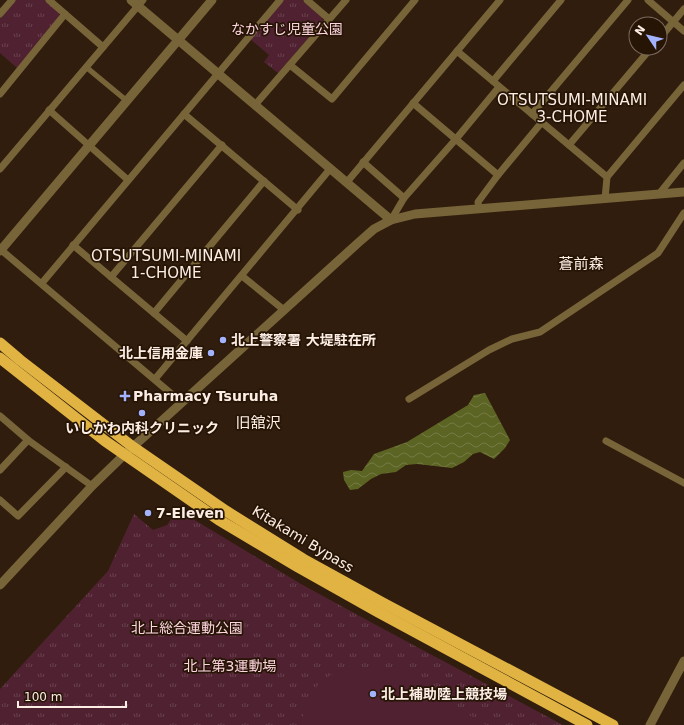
<svg xmlns="http://www.w3.org/2000/svg" width="684" height="725" font-family="'DejaVu Sans','Noto Sans JP',sans-serif">
<defs>
<pattern id="park-tufts" width="24" height="20" patternUnits="userSpaceOnUse"><rect width="24" height="20" fill="#502231"/><path d="M3 7l-1-3M5 7V3M7 7l1-3M15 17l-1-3M17 17v-4M19 17l1-3" fill="none" stroke="#6a424f"/></pattern>
<pattern id="water-waves" width="16" height="10" patternUnits="userSpaceOnUse"><rect width="16" height="10" fill="#5c6423"/><path d="M0 5q4-4 8 0t8 0" fill="none" stroke="#747a43"/></pattern>
</defs>
<rect width="100%" height="100%" fill="#301d0e"/>
<g fill="url(#park-tufts)">
<polygon points="15,0 45,0 59,12 59,16 17,68 0,53 0,18"/>
<polygon points="283,0 302,0 322,17 323,21 278,73 264,62 269,55 250,39"/>
<polygon points="178,510 301,584 376,625 563,725 0,725 0,689 108,571 134,514 153,530 167,525"/>
</g>
<g fill="#502231">
<path d="M360 667 381 669 402 673 424 686 453 708 471 716 486 725H301C307 690 324 670 360 667Z"/>
<polygon points="147,711 167,725 137,725"/>
</g>
<polygon fill="url(#water-waves)" points="485,393 510,440 505,448 494,459 480,452 473,454 464,462 452,468 417,464 406,465 396,472 381,474 371,479 358,489 350,490 344,480 343,472 351,470 362,471 374,454 407,442 468,405 474,395"/>
<g fill="none" stroke-linecap="round" stroke-linejoin="round">
<polyline stroke="#776438" stroke-width="5.5" points="86,67 127,101"/>
<g stroke="#776438" stroke-width="7">
<polyline points="49,0 103,47"/>
<polyline points="307,0 329,19"/>
<polyline points="648,0 684,31"/>
<polyline points="0,14 12,0"/>
<polyline points="660,38 684,9"/>
<polyline points="457,51 607,177 605,199"/>
<polyline points="290,65 332,99 415,0"/>
<polyline points="493,81 561,0"/>
<polyline points="0,94 65,14"/>
<polyline points="413,103 498,175"/>
<polyline points="255,105 346,0"/>
<polyline points="49,110 128,180"/>
<polyline points="184,114 298,210"/>
<polyline points="532,114 628,0"/>
<polyline points="569,145 651,48"/>
<polyline points="363,162 404,198"/>
<polyline points="0,169 143,0"/>
<polyline points="607,177 684,85"/>
<polyline points="347,182 500,0"/>
<polyline points="659,194 684,163"/>
<polyline points="479,209 478,202 498,175 542,122"/>
<polyline points="391,220 404,198 456,139 499,87"/>
<polyline points="73,245 187,341"/>
<polyline points="0,249 181,402"/>
<polyline points="242,276 284,310"/>
<polyline points="111,277 222,145"/>
<polyline points="42,283 280,0"/>
<polyline points="154,313 264,181"/>
<polyline points="155,379 330,169"/>
<polyline points="409,399 489,350 512,339 540,332 658,253 684,213"/>
<polyline points="0,416 28,440 92,486"/>
<polyline points="606,441 684,483"/>
<polyline points="0,470 28,440"/>
<polyline points="0,500 18,516 66,467"/>
</g>
<g stroke="#776438" stroke-width="9">
<polyline points="131,0 391,220"/>
<polyline points="0,251 212,0"/>
<polyline points="0,585 92,486 124,455 358,243 374,229 391,220 415,214 684,192"/>
<polyline points="650,725 684,661"/>
</g>
<g stroke="#e0b342" stroke-width="11">
<polyline points="0,343 20,360 133,447 226,511 303,559 383,603 613,725"/>
<polyline points="0,358 105,441 219,520 298,567 378,612 587,725"/>
</g>
</g>
<g fill="#a3b2fc" stroke="#261405" stroke-width="1.5">
<circle cx="223" cy="340" r="4"/>
<circle cx="211" cy="353" r="4"/>
<path d="M123 390h4v4h4v4h-4v4h-4v-4h-4v-4h4z"/>
<circle cx="142" cy="413" r="4"/>
<circle cx="148" cy="513" r="4"/>
<circle cx="373" cy="694" r="4"/>
</g>
<g text-anchor="middle" stroke-width="3.5" stroke-linejoin="round" paint-order="stroke">
<g font-size="14" fill="#fdd4df" stroke="#261405">
<text x="287" y="34">なかすじ児童公園</text>
<text x="187" y="633">北上総合運動公園</text>
<text x="230" y="671">北上第3運動場</text>
</g>
<g font-size="14" font-weight="bold" fill="#fceee5" stroke="#261405" text-anchor="start">
<text x="231" y="345">北上警察署 大堤駐在所</text>
<text x="203" y="358" text-anchor="end">北上信用金庫</text>
<text x="133" y="401">Pharmacy Tsuruha</text>
<text x="142" y="433" text-anchor="middle">いしかわ内科クリニック</text>
<text x="156" y="518">7-Eleven</text>
<text x="381" y="699">北上補助陸上競技場</text>
</g>
<g font-size="14" fill="#fceee5" stroke="#261405">
<text transform="translate(303 539) rotate(31)" y="5">Kitakami Bypass</text>
</g>
<g font-size="15" fill="#fceee5" stroke="#261405">
<text x="572" y="105">OTSUTSUMI-MINAMI<tspan x="572" dy="17">3-CHOME</tspan></text>
<text x="166" y="261">OTSUTSUMI-MINAMI<tspan x="166" dy="17">1-CHOME</tspan></text>
<text x="581" y="269">蒼前森</text>
<text x="258" y="428">旧舘沢</text>
</g>
</g>
<g transform="translate(648 36) rotate(305)"><circle r="19" fill="#261405" stroke="#7c6b5f"/>
<path d="M0-3L7 15L0 10L-7 15Z" fill="#a3b2fc"/>
<text y="-6" font-size="11" font-weight="bold" text-anchor="middle" fill="#fceee5">N</text>
</g>
<path d="M18 701v6h108v-6" fill="none" stroke="#fceee5" stroke-width="2"/>
<text x="24" y="701" font-size="12" fill="#fceee5" stroke="#261405" stroke-width="3" paint-order="stroke">100 m</text>
</svg>
